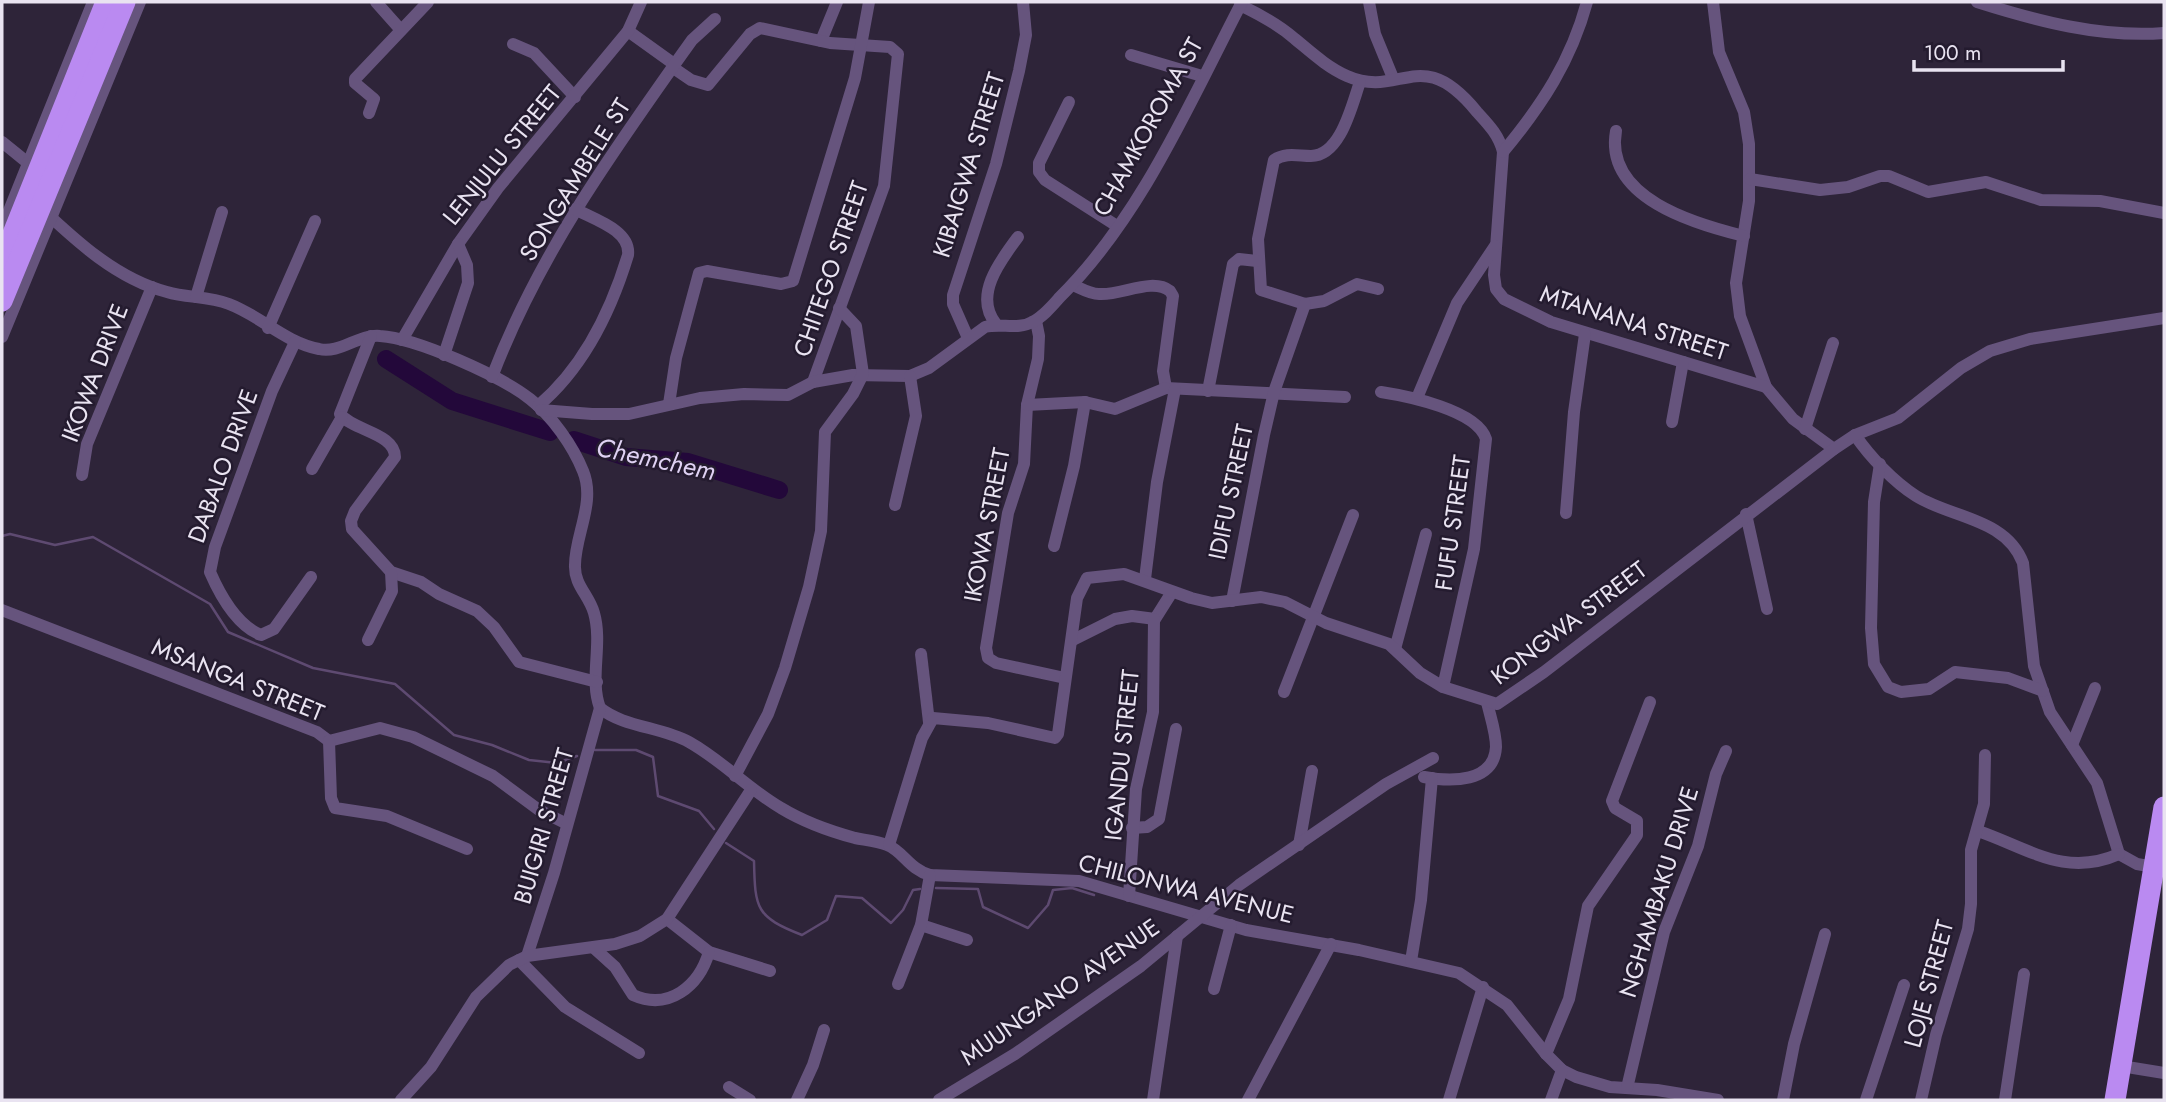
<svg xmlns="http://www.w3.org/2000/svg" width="2166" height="1102" font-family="Jost,sans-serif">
<rect width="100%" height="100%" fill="#2e2439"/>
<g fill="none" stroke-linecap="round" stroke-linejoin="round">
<g stroke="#5e4a71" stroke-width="2.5">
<polyline points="2,536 10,534 55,545 93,537 210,604 228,632 313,668 395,684 454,735 492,745 529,760 557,763 577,756"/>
<polyline points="595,750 636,750 653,757 658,796 699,811 714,829"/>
<path d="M726 843 754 861C755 909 756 917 802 935L827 920 836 896 862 898 891 923 903 910 913 890 920 889"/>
<polyline points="936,888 978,889 983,907 1028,928 1048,905 1053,890 1072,888 1094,895"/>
</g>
<g stroke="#23083a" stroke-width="18">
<polyline points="386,359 452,401 550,432"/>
<polyline points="574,440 626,457 688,462 779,490"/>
</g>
<g stroke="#66547d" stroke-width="12">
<polyline points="376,2 400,29"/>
<polyline points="1369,2 1375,34 1393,78"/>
<polyline points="1713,2 1719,52 1744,112 1749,144 1749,201 1736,283 1740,316 1766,387 1793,419 1834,449"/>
<path d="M1977 2C2037 21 2101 38 2164 33"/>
<path d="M1240 5C1259 14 1279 25 1295 39 1312 53 1327 67 1347 76 1401 100 1420 42 1477 112 1488 124 1499 135 1503 152L1494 275 1496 289 1504 299 1551 322 1766 387"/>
<polyline points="628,31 674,64"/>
<polyline points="821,41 837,2"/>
<polyline points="513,44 534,53 575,97"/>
<polyline points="1131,55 1202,76"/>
<polyline points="672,67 691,80 708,85 750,34 760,28 830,43 890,47 898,54 884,186 813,382"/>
<path d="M1360 82C1352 104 1341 156 1311 156 1298 156 1286 152 1274 160L1258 239 1261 290 1305 304 1324 301 1357 284 1378 289"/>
<polyline points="1069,102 1039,163 1039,172 1045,180 1117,226"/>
<polyline points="369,113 374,99 355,83 355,79 428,2"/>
<path d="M1616 131C1604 198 1695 224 1744 236"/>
<polyline points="2,142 28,163"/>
<path d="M1503 152C1542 105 1571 61 1587 2"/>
<polyline points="1750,179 1820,190 1848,187 1880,176 1889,176 1928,192 1986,182 2041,200 2100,201 2164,213"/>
<path d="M40 207C76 241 117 279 167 292 187 298 209 296 229 304 261 316 284 342 319 349 340 354 358 334 380 336 416 338 501 376 530 399 552 416 573 446 583 471 596 502 575 535 575 565 574 585 589 595 594 613 603 644 589 679 600 708 623 727 662 727 689 742 723 761 748 789 781 808 804 822 829 831 855 838 865 840 877 841 887 845 903 851 909 869 930 875L1079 881 1246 930 1359 950 1459 973 1507 1005 1546 1054 1562 1070 1576 1077 1610 1087 1657 1090 1718 1100"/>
<polyline points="2,228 93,2"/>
<path d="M1073 285C1082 289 1090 294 1099 294 1121 296 1152 277 1170 291L1173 296 1163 371 1166 388 1345 397"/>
<polyline points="196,297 222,212"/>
<polyline points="1036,321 1039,336 1038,359 1027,405 1024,464 1008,513 986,648 988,658 996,663 1065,678"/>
<path d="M996 324C973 296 1000 261 1018 237"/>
<polyline points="268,328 315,221"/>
<path d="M371 336 340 414C353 431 395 433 395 457L355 511 351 521 352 529 391 572 421 582 439 594 477 611 494 627 519 662 597 682"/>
<polyline points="2,337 140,2"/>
<polyline points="968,338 953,304 953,295 996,164 1019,71 1026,35 1023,2"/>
<polyline points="402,340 458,244 498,188 628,31 641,2"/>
<path d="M295 342 272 391 215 547 210 572C220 595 236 625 261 635L274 629 311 577"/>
<polyline points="444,355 468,283 467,265 458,244"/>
<path d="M492 377C539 253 616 147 692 40L715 19"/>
<polyline points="1208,391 1233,264 1239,259 1257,261"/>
<path d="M1381 392C1407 396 1477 410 1486 439L1474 549 1443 687"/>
<polyline points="1417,398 1457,303 1495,246"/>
<polyline points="669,404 676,358 699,273 707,271 781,284 793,281 855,78 869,2"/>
<polyline points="1027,405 1085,402 1115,409 1166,388"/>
<path d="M538 406C583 368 611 311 628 255 631 230 593 219 575 209"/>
<path d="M541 410 592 414H629L700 398 744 394 788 395 813 382 853 375 910 376 929 368 985 327C1000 323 1019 330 1032 322 1043 317 1052 306 1060 297 1141 217 1190 102 1242 2"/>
<polyline points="1672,422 1683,362"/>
<polyline points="1805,429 1833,343"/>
<path d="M1855 435C1870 457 1894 482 1916 496 1951 518 2006 518 2023 563L2034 666 2050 712 2097 783 2119 854 2137 864 2154 867"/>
<polyline points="1880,464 1874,502 1871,628 1874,664 1888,687 1901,692 1929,689 1955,672 2008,678 2043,691"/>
<polyline points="312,469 342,417"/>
<polyline points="82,475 87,444 152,287"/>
<polyline points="895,505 916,416 910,376"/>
<polyline points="1566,513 1574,412 1585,334"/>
<polyline points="1746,514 1767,609"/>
<polyline points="1054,546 1074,466 1085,402"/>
<polyline points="1145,579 1157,482 1175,389"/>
<polyline points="1232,601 1264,435 1274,392 1305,304"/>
<polyline points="2,610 317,732 329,741"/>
<polyline points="368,640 392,591 391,572"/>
<polyline points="1073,640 1115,619 1132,616 1155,619 1172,592"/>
<polyline points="1395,649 1426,534"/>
<polyline points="921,654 929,722"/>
<polyline points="1284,692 1353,515"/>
<polyline points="329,741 380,728 413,737 493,776 539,810 567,824"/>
<polyline points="329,741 331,798 335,808 387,816 467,849"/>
<polyline points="2072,745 2095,688"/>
<polyline points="735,776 768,714 785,668 809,587 821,531 825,432 853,394 863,374 856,326 839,308"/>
<path d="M1424 777C1451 782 1494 783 1496 747 1496 732 1490 716 1487 702"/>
<polyline points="1132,828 1147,827 1159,819 1176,729"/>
<path d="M1978 831C2028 848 2065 878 2119 854"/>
<polyline points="889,845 922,738 933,718 988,723 1055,738 1058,734 1077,598 1087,578 1124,574 1191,598 1212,603 1261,597 1285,602 1326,623 1389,644 1420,673 1443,687 1497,704 1544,672 1834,449 1855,435 1898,418 1961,368 1990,351 2030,339 2164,318"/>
<polyline points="1299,845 1312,771"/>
<polyline points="1129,896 1136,789 1153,712 1154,619"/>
<polyline points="667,919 709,952 770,971"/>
<polyline points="921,925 967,940"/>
<path d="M594 948 615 967 633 995C669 1011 699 986 709 952"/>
<polyline points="527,956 554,873 600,708"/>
<polyline points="519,960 565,1007 639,1053"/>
<polyline points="1411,961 1421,900 1432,778"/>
<polyline points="898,984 921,925 930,875"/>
<polyline points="1214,989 1231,925"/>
<polyline points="1546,1054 1569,999 1588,906 1637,835 1637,821 1615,808 1612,801 1650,702"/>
<polyline points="2121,1066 2164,1073"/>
<polyline points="729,1087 750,1100"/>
<polyline points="1627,1088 1664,932 1698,846 1716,774 1726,751"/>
<polyline points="401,1100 431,1067 476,997 509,965 527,956 615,944 640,936 667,919 751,790"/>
<polyline points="797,1100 813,1065 824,1030"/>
<polyline points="939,1100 1015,1054 1141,966 1239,885 1386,784 1433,758"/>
<polyline points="1153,1100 1177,936"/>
<polyline points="1248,1100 1331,944"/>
<polyline points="1449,1100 1483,987"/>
<polyline points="1551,1100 1562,1070"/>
<polyline points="1783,1100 1794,1044 1825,934"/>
<polyline points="1866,1100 1904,985"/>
<polyline points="1921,1100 1936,1035 1968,929 1971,904 1971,850 1984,804 1985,755"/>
<polyline points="2005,1100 2024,974"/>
</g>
<g stroke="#ba8af1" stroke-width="21">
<polyline points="2,261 106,2"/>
<polyline points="2,301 125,2"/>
<polyline points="2115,1100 2164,807"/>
</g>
</g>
<g text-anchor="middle" stroke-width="5" stroke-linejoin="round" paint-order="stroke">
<g font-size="24" fill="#e9e3f1" stroke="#241b2f">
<text transform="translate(1148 127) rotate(-61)" y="8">CHAMKOROMA ST</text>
<text transform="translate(502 155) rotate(-51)" y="8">LENJULU STREET</text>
<text transform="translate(969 165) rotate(-73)" y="8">KIBAIGWA STREET</text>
<text transform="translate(575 180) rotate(-58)" y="8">SONGAMBELE ST</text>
<text transform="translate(831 269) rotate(-71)" y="8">CHITEGO STREET</text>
<text transform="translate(1634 323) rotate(18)" y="8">MTANANA STREET</text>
<text transform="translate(95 373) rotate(-69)" y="8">IKOWA DRIVE</text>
<text transform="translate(223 466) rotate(-70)" y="8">DABALO DRIVE</text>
<text transform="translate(1231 492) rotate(-78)" y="8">IDIFU STREET</text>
<text transform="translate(1453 523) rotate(-82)" y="8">FUFU STREET</text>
<text transform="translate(987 525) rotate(-79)" y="8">IKOWA STREET</text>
<text transform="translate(1569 623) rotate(-37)" y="8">KONGWA STREET</text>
<text transform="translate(238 680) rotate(22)" y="8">MSANGA STREET</text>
<text transform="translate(1122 755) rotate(-84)" y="8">IGANDU STREET</text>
<text transform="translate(544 826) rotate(-74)" y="8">BUIGIRI STREET</text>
<text transform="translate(1186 889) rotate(14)" y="8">CHILONWA AVENUE</text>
<text transform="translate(1659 892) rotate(-73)" y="8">NGHAMBAKU DRIVE</text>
<text transform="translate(1929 984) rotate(-75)" y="8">LOJE STREET</text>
<text transform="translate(1060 992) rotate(-35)" y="8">MUUNGANO AVENUE</text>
</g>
<g font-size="26" font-style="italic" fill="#dfd1f3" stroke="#241b2f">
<text transform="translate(656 459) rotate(12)" y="9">Chemchem</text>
</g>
</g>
<rect width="2166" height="1102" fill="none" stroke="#e9e3f1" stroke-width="7"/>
<path d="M1914 60v10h149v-10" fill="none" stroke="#e9e3f1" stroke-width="3.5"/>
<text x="1924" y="60" font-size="21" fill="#e9e3f1" stroke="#241b2f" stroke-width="5" paint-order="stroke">100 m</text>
</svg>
